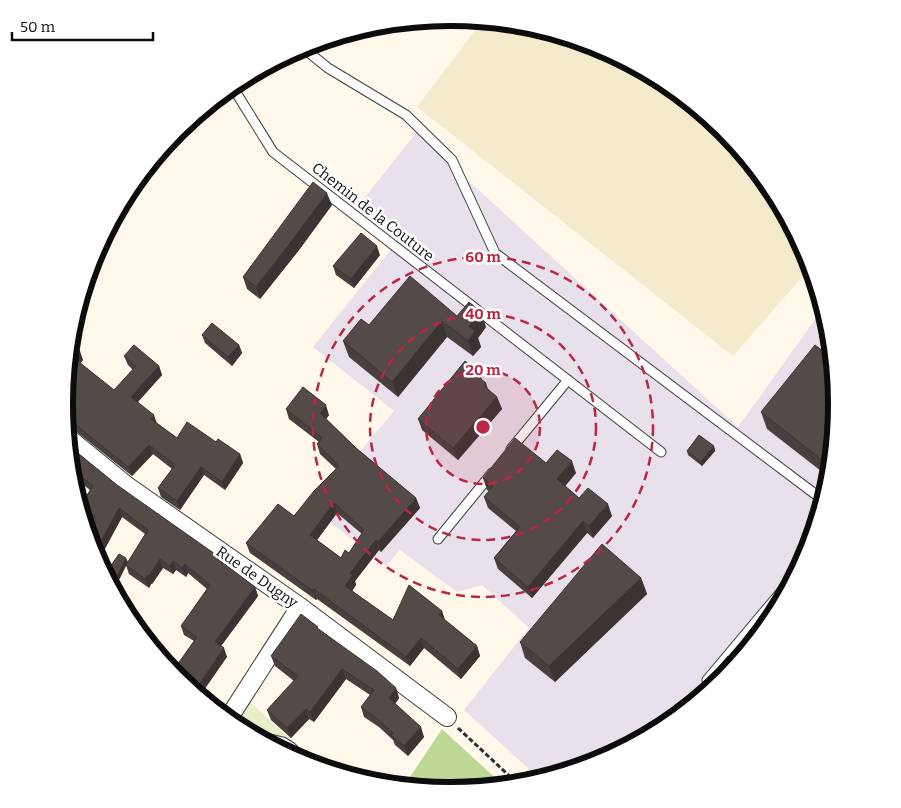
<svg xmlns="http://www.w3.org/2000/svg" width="901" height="808" font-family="Bitter,serif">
<rect width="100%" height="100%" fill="#fff8eb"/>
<polygon fill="#e8e0eb" points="416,133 738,427 816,318 830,329 837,404 830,480 807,552 772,619 724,678 665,726 598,761 540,779 464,710 529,628 482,585 457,592 400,550 386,566 312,508 394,411 313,347 404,233 362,201"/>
<polygon fill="#f4eacc" points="482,21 526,25 599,47 665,83 724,131 772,190 808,256 811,267 733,356 417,107"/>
<polygon fill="#bed896" points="442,729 443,730 503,785 451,790 406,786 406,783"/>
<polygon fill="#e8efc8" points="250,702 321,767 302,761 236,725"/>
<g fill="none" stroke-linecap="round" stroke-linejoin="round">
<defs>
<g id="service">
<polyline points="302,47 328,68 406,115 452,160 495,253 823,500"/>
<polyline points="232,86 273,152 661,452"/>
<polyline points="511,449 568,380"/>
<polyline points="438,539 492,473"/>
<polyline points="707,680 796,574"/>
<polyline points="254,735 283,742 291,747 307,763"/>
</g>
<g id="minor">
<polyline points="67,437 127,486 300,607 447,717"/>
<polyline points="228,719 300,607"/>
</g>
</defs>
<use href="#service" stroke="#3f3f3f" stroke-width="11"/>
<use href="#minor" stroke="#3f3f3f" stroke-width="20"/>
<polyline stroke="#2e2e2e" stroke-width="3" stroke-dasharray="5 2.5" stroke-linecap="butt" points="458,728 518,784"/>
<use href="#service" stroke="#fff" stroke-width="9"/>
<use href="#minor" stroke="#fff" stroke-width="18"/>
</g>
<g fill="#48403f" fill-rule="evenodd">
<polygon points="332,205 299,250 260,299 247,289 243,277"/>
<polygon points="380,255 354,288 336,275 333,266"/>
<polygon points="457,316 486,327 478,338 481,347 473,356 447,337 398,397 349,357 343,341 369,325"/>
<polygon points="202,335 239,345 242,353 232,366 205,343"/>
<polygon points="70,343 83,360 80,363 114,390 133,370 128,365 124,356 159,366 162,375 138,402 157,423 177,438 216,442 240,454 243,463 225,490 204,475 180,510 161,497 158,488 172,469 153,454 132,476 73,429 69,427 66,427 64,404"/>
<polygon points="482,380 486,383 488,389 497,397 502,409 458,460 422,430 418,419"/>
<polygon points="837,404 830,478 767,429 761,412"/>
<path d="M286 409 329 415 326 419 356 448 416 498 420 508 381 552 379 550 355 581 356 585 352 591 393 620 442 611 445 620 477 646 480 656 461 679 424 648 410 666 317 599 316 600 250 553 246 543 294 516 336 469 320 454 317 444 319 442 289 419ZM337 513 362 534 349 553 341 558 317 540Z"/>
<polygon points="68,445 117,485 216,558 255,587 258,596 221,646 227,657 177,672 175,668 194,641 184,635 181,626 207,589 188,573 186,577 176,570 173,574 163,568 152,584 151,584 149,588 129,574 126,565 114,590 105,574 128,562 145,534 122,517 101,556 93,550 87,529 92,520 84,514 81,505 90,490 71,475"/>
<polygon points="714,446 715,451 702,466 688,455 687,451"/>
<polygon points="546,463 576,473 565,486 579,498 612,516 593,538 587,533 532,598 498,569 494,558 516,531 488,508 484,497 489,491 487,490 483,478"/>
<polygon points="641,578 647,594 555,682 525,658 520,642"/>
<polygon points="319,629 396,688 399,698 395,704 424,737 408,756 395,745 393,740 379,727 364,717 361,707 370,695 346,679 314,722 309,719 291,738 271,720 267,710 294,681 275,666 271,656"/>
<polygon points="724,678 708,690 706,684"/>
</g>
<g fill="#3b3433">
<polygon points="327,193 332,205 299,250 260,299 256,287"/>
<polygon points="377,246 380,255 354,288 351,279"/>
<polygon points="481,312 486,327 478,338 481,347 473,356 468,341 469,326"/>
<polygon points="442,321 447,337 398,397 392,382"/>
<polygon points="239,345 242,353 232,366 228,357"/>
<polygon points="80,351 83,360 77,367 74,358"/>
<polygon points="159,366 162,375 134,406 131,397"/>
<polygon points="480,374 484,385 477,376"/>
<polygon points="497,397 502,409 458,460 453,448"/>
<polygon points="326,405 329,415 323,423 320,413"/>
<polygon points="154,415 157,424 151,419"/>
<polygon points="149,445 153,454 132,476 128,467"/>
<polygon points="714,446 715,451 702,466 701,462"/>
<polygon points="240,454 243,463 225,490 222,482"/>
<polygon points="572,461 576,473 561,491 557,479"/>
<polygon points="201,467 204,475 180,510 177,501"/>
<polygon points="416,498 420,508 381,552 378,542"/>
<polygon points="334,503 337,513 314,544 310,535"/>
<polygon points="608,504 612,516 593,538 589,526"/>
<polygon points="119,508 122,517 101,556 98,547"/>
<polygon points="583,521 587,533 532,598 528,587"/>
<polygon points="376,540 379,550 355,581 356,585 349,596 345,586 350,573"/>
<polygon points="126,558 128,562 114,590 112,587"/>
<polygon points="160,559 163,568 152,584 149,576"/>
<polygon points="173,561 176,570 173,574 170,566"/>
<polygon points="185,564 188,573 186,577 182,568"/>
<polygon points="148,575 151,584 149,588 145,579"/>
<polygon points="641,578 647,594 555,682 549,666"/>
<polygon points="255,587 258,596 218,650 215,642"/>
<polygon points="314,589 317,599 316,600 313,591"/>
<polygon points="442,611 445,621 439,615"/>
<polygon points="421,638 424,648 410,666 406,657"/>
<polygon points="477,646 480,656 461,679 458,669"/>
<polygon points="224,648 227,657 200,696 194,691"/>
<polygon points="342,669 346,679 314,722 310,712"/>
<polygon points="396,688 399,698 392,708 389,698"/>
<polygon points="306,709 309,719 291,738 287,728"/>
<polygon points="421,727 424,737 408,756 404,746"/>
</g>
<g fill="#544b49" stroke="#3b3433" fill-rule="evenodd">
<polygon points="313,182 327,193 294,238 256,287 243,277"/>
<polygon points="361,233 377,246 351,279 333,266"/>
<polygon points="410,276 457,316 469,302 481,312 469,326 475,331 468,341 442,321 392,382 343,341 361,319 369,325"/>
<polygon points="212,323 239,345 228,357 202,335"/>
<polygon points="70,343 80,351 74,358 114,390 136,366 124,356 134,345 159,366 131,397 154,415 151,419 177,438 187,422 216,442 218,439 240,454 222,482 201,467 177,501 158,488 175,465 149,445 128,467 70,420 65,418 64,404"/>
<polygon points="815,345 832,358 837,404 831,467 761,412"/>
<polygon points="465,361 480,374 477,376 486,383 484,386 497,397 453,448 418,419"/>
<path d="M303 387 326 405 320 413 356 448 416 498 378 542 376 540 350 573 353 575 345 586 393 620 409 585 442 611 439 615 477 646 458 669 421 638 406 657 314 589 313 591 246 543 278 504 294 516 314 491 339 466 317 444 322 438 286 409ZM334 503 364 530 349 553 345 550 341 558 310 535Z"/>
<polygon points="699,435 714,446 701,462 687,451"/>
<polygon points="515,438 546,463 557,450 572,461 557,479 579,498 588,488 608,504 589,526 583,521 528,587 494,558 520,527 484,497 493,486 483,478"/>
<polygon points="68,445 117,485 215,554 214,556 255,587 215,642 224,648 194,691 175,675 179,670 175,668 197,637 181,626 210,585 185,564 182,568 173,561 170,566 160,559 149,576 148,575 145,579 126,565 148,530 119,508 98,547 90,542 87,529 95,516 81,505 93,486 70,468"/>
<polygon points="602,544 641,578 549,666 520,642"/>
<polygon points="119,554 126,558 112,587 105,574"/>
<polygon points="301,614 318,627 317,628 377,671 396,688 389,698 421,727 404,746 391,735 393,733 375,717 361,707 374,690 342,669 310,712 306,709 287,728 267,710 298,676 271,656"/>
<polygon points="728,656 736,662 724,678 711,688 706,684"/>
</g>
<circle cx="483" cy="427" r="57" fill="#b92745" fill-opacity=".12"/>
<g fill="none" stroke="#b92745" stroke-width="2.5" stroke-dasharray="9 6">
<circle cx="483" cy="427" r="57"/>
<circle cx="483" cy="427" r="113"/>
<circle cx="483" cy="427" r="170"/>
</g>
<g text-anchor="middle" stroke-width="5" stroke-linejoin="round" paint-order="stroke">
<g font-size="15" fill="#0c0c0c" stroke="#fff">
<text transform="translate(373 212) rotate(38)" y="5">Chemin de la Couture</text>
<text transform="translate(257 577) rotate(35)" y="5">Rue de Dugny</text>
</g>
</g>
<path d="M0 0H901V808H0ZM450 26H451A377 377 0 0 1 828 403V405A377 377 0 0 1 451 782H450A377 377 0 0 1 73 405V403A377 377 0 0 1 450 26Z" fill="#fff" fill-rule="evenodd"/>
<path fill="none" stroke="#0c0c0c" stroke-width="6" d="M450 26H451A377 377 0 0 1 828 403V405A377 377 0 0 1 451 782H450A377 377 0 0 1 73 405V403A377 377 0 0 1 450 26Z"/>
<circle cx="483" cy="427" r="8" fill="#b92745" stroke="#fff" stroke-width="2.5"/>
<g font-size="15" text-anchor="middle" font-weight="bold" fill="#b92745" stroke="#fff" stroke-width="5" stroke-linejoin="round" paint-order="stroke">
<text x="483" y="262">60 m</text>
<text x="483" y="319">40 m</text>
<text x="483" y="375">20 m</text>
</g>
<path d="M12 32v8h141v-8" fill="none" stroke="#0c0c0c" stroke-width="2.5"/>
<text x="20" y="32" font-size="15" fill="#0c0c0c" stroke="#ffffff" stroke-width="4" paint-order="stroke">50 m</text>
</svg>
